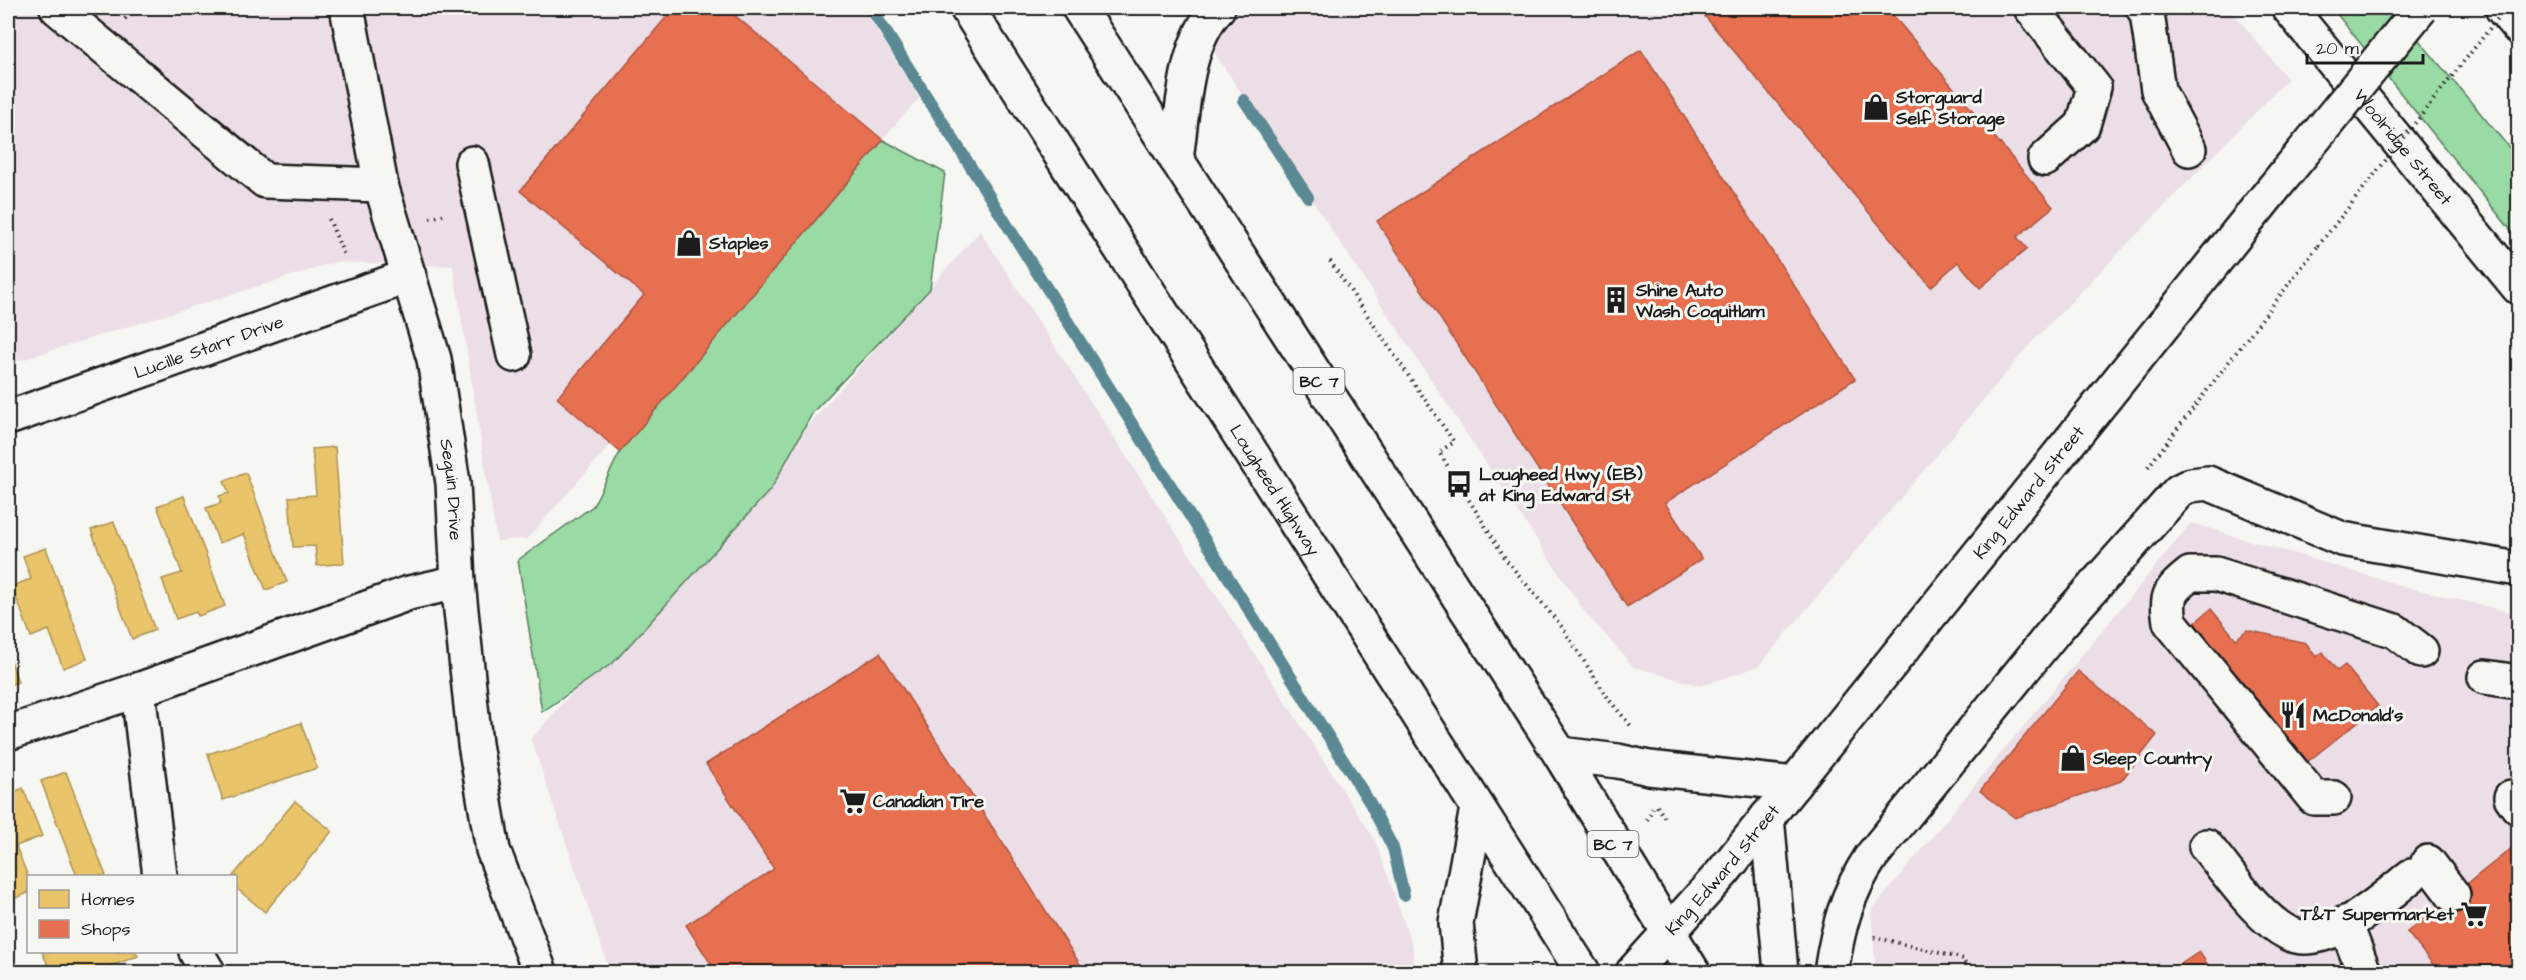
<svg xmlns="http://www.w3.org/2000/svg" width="2526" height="980" font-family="'Architects Daughter',sans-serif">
<rect width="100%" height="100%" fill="#f6f6f2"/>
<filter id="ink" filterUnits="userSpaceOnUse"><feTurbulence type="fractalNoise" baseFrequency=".0167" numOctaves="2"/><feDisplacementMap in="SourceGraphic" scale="12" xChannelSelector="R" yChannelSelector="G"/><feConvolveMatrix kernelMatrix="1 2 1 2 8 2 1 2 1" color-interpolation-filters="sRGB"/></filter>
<g filter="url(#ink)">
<g fill="#ecdee6">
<polygon points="8,8 863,8 919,98 527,539 497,541 453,266 336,262 8,364"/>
<polygon points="1185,8 2229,8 2288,79 2032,342 1759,666 1701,686 1634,667 1584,611"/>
<polygon points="980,231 1375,840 1413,948 1412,972 610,972 531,739"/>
<polygon points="2191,523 2399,585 2518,614 2518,972 1876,972 1871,911"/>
</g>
<g fill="#99daa5" stroke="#5a7b60" stroke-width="1.5">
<polygon points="2332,8 2392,8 2518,158 2518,239"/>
<polygon points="883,140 945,173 930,289 813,412 771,489 614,662 542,712 518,560 593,506 620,452"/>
</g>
<g fill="#e9c46a" stroke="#ac9253" stroke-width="1.5">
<polygon points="335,447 344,563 317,566 315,546 293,547 289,497 316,495 312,449"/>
<polygon points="246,473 287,582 266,590 244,534 219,543 206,508 221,503 219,496 229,493 224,481"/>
<polygon points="184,496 225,606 198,616 196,612 176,619 162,579 182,573 157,506"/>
<polygon points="114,522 155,630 132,639 91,530"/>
<polygon points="46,548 87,659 63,668 49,630 31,637 12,586 31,579 23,556"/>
<polygon points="8,652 18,682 8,685"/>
<polygon points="301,723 317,768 223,800 208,754"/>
<polygon points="66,772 106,876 77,876 41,781"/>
<polygon points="23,788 42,836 16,846 28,877 28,893 11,900 8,893 8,795"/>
<polygon points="295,801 332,831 265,912 236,888 236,876 233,876"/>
<polygon points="42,952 136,952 138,956 94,972 51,972"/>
</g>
<g fill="#e76f51" stroke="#aa5641" stroke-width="1.5">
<polygon points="674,8 726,8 883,140 620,452 557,398 644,295 520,191"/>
<polygon points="1698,8 1887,8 2053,207 2017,237 2027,249 1980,288 1958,262 1931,287"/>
<polygon points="1641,50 1855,379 1665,503 1702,559 1627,607 1377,221"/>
<polygon points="2211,609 2236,639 2247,630 2306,643 2316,657 2323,652 2337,671 2345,665 2378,706 2297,770 2183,632"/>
<polygon points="880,653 1000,839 1085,972 716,972 686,925 774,869 706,764"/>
<polygon points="2078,671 2157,735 2121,781 2015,818 1980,791"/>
<polygon points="2518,843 2518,972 2439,972 2407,932"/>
<polygon points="2199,952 2213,972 2169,972"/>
</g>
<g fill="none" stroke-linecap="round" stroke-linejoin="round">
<g stroke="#5a8994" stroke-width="12">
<polyline points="871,8 1370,803 1393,848 1404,895"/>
<polyline points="1244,100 1308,197"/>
</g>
<defs>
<g id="minor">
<polyline points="57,8 265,181 381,185"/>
<path id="s1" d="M347 8 381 185 434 359 453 483 458 582 475 744 493 850 540 972"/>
<polyline points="2031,8 2094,87 2083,125 2045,159"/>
<polyline points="2143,8 2147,13 2158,90 2189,149"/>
<path id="s2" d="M2289 8 2518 287"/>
<path d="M1176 159C1183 111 1184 44 1218 8"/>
<polyline points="472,163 514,355"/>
<path id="s3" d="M8 418 409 276"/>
<polyline points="2485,677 2518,682"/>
<polyline points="138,690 160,876"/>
<polyline points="8,733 138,690 409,593 458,582"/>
<polyline points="2511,797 2518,807"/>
<path d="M2334 798H2314L2170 622C2166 595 2169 591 2190 574H2216L2395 631 2421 651"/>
<path d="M2206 846C2228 872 2258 918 2288 933 2325 952 2384 898 2411 876"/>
<polyline points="2428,862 2453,895"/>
<polyline points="2345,923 2364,972"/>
<polyline points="196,952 208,972"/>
<path d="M1831 972C1838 928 1846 895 1871 857L2056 629 2179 491 2191 485 2208 483 2342 539 2518 569"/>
</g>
<g id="major">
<path id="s4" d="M967 8 1583 972"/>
<polyline points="1079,8 1560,754 1693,972"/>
<polyline points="1560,754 1618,761 1649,768 1794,784"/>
<polyline points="1767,817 1781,972"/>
<polyline points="1461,972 1456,923 1477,808"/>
<path id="s5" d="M1633 972 1723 872 2273 189"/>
</g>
<polyline id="highway" points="2502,8 2518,27"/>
</defs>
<use href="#minor" stroke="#1c1c1c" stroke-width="38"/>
<use href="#major" stroke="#1c1c1c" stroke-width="38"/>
<use href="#highway" stroke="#1c1c1c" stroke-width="38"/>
<g stroke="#1c1c1c" stroke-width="4" stroke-dasharray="1.5 4.5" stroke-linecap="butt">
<polyline points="125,19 134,8"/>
<polyline points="430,218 446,214"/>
<polyline points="329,219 344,255"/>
<polyline points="1330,261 1454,442 1439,452 1507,561 1562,627 1610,701 1631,726"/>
<polyline points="2148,467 2318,246"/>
<polyline points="1657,806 1666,820"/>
<polyline points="1647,820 1654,805"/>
<polyline points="1874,937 1964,959 1968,972"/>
<polyline points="1525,972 1533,964"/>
</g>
<use href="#minor" stroke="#f6f6f2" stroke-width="33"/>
<use href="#major" stroke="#f6f6f2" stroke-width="33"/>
<use href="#highway" stroke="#f6f6f2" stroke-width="33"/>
<defs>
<polyline id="major-bridge" points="2273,189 2421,8"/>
</defs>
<use href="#major-bridge" stroke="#1c1c1c" stroke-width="38" stroke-linecap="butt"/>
<polyline stroke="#1c1c1c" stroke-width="4" stroke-dasharray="1.5 4.5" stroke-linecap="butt" points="2318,246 2506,8"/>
<use href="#major-bridge" stroke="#f6f6f2" stroke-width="33"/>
</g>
</g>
<defs>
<symbol id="shop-bare" viewBox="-9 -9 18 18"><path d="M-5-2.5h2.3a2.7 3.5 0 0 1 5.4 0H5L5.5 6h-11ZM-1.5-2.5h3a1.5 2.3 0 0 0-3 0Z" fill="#1c1c1c" stroke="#f6f6f2" stroke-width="2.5" paint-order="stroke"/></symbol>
<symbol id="building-bare" viewBox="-9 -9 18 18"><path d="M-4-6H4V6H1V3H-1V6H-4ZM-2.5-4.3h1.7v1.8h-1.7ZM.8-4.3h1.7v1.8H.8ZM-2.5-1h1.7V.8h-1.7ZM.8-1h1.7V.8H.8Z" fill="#1c1c1c" stroke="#f6f6f2" stroke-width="2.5" paint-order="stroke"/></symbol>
<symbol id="bus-bare" viewBox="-9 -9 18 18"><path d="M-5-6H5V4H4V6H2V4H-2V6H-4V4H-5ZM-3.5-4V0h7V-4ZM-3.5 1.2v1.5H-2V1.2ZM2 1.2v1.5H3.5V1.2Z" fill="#1c1c1c" stroke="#f6f6f2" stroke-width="2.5" paint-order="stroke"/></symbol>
<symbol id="restaurant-bare" viewBox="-9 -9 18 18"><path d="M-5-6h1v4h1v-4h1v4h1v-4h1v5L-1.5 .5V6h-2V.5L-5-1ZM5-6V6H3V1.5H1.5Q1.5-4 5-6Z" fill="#1c1c1c" stroke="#f6f6f2" stroke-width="2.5" paint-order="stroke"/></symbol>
<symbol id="supermarket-bare" viewBox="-9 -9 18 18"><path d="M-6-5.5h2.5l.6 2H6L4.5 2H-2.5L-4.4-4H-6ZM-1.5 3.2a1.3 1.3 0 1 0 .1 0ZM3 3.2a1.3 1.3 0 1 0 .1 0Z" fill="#1c1c1c" stroke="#f6f6f2" stroke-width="2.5" paint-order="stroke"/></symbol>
</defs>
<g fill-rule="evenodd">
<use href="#shop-bare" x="1857" y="88" width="38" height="38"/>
<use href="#shop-bare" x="670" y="224" width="38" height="38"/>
<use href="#building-bare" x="1597" y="281" width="38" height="38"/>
<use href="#bus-bare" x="1440" y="465" width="38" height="38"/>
<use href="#restaurant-bare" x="2274" y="696" width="38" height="38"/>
<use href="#shop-bare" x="2054" y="739" width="38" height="38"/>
<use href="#supermarket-bare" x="834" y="782" width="38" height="38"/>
<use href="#supermarket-bare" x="2455" y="895" width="38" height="38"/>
</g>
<g text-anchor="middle" stroke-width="6" stroke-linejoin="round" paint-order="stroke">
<g fill="#f6f6f2" stroke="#5d5d5c" stroke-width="1.5">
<rect x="1293.5" y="368" width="51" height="26" rx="4.5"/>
<rect x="1587.5" y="831" width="51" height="26" rx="4.5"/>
</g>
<g font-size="16" font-weight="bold" fill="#1c1c1c">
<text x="1319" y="387">BC 7</text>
<text x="1613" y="850">BC 7</text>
</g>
<g font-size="18" font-weight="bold" fill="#1c1c1c" stroke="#f6f6f2" text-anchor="start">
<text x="1896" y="103">Storguard<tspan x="1896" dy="21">Self Storage</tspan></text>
<text x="709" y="249">Staples</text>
<text x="1636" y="296">Shine Auto<tspan x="1636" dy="21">Wash Coquitlam</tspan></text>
<text x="1479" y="480">Lougheed Hwy (EB)<tspan x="1479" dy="21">at King Edward St</tspan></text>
<text x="2313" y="721">McDonald's</text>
<text x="2093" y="764">Sleep Country</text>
<text x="873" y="807">Canadian Tire</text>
<text x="2454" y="920" text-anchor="end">T&amp;T Supermarket</text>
</g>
<g font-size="18" fill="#1c1c1c" stroke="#f6f6f2">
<text dy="6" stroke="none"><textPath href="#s2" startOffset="180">Woolridge Street</textPath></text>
<text dy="6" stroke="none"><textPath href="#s3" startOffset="213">Lucille Starr Drive</textPath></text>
<text dy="6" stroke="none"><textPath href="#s1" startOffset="494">Seguin Drive</textPath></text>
<text dy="6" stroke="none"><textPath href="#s4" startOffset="572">Lougheed Highway</textPath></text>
<text dy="6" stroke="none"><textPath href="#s5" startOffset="622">King Edward Street</textPath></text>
<text dy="6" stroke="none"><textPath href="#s5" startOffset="136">King Edward Street</textPath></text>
</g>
</g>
<rect width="2526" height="980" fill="none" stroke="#f6f6f2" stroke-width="30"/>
<rect x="15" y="15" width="2496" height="950" fill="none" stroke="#1c1c1c" stroke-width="2" filter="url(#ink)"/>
<rect x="27" y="875" width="210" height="78" fill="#f6f6f2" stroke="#9f9f9c" stroke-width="1.5"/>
<rect x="39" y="890" width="30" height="18" fill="#e9c46a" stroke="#9f9f9c" stroke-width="1.5"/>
<text x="81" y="905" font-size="18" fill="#1c1c1c">Homes</text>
<rect x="39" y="920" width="30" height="18" fill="#e76f51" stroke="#9f9f9c" stroke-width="1.5"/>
<text x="81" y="935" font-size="18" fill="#1c1c1c">Shops</text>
<path d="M2307 54v9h116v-9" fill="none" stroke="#1c1c1c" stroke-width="3"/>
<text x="2316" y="54" font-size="18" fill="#1c1c1c" stroke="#f6f6f2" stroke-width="4.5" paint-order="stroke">20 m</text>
</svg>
